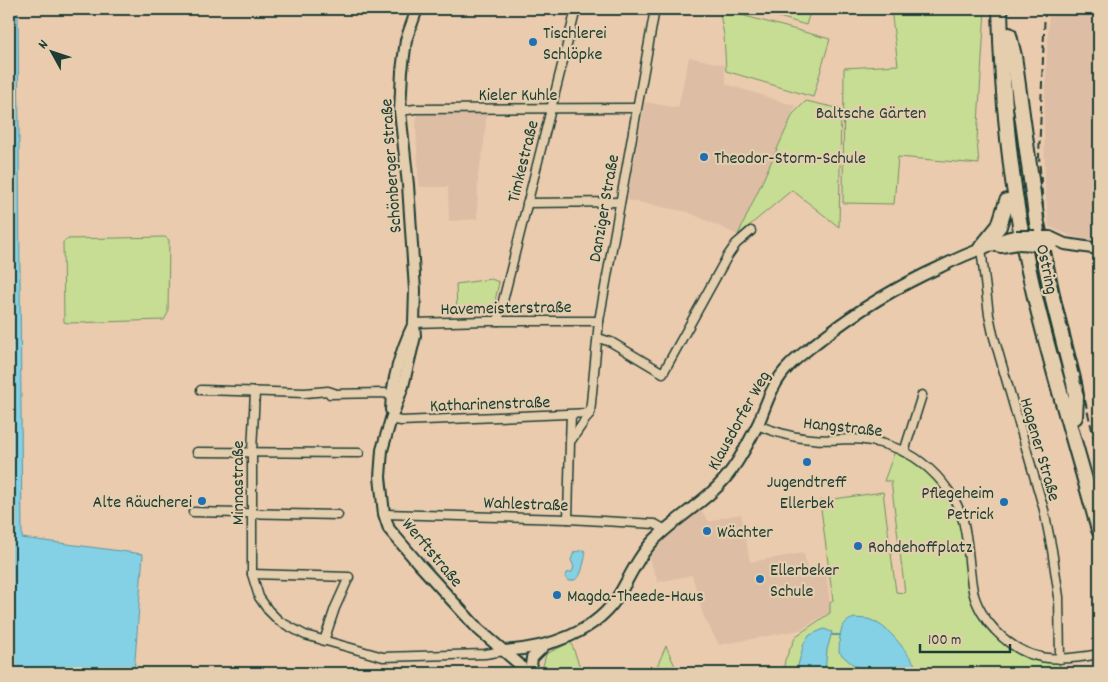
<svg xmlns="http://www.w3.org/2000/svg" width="1108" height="682" font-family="Dekko,sans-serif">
<rect width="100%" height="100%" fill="#ebcbae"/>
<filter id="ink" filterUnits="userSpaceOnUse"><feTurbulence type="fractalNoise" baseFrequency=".02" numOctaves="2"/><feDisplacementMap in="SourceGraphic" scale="10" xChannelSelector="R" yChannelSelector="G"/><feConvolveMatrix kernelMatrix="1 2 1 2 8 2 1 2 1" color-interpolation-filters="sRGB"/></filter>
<g filter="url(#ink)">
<g fill="#ddbda4">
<polygon points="1049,9 1099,9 1099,243 1075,237 1049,227 1045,187 1044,118"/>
<polygon points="689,57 724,65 726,84 796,106 738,235 688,212 627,200 645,102 678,108"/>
<polygon points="487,113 483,152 478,174 477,219 449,221 448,187 419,187 416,127 417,115"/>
<polygon points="700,510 710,522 724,517 741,514 750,562 804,553 808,575 826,573 830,603 830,613 816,620 800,630 719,645 703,615 692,575 658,582 649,558 667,536"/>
</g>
<g fill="#c7dd93" stroke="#738d64">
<polygon points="719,9 830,39 813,97 726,71 724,35"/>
<polygon points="752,9 811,9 806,25"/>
<polygon points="891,9 985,9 977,140 979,164 898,157 894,204 843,203 844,68 898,65"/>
<polygon points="806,101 841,109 839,227 792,190 738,235 793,114"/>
<polygon points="165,237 169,240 168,313 164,320 69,323 64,322 63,242 68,239"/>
<polygon points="491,279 499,282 493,311 457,312 456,284"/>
<path d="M895 451C920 464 940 478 953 504 966 533 962 565 971 594 982 634 1018 660 1058 663L1064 673H783L785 660 796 636 830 613V603L833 601 820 501 883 492 896 592 905 593 891 481H884Z"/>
<polygon points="571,642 582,673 544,673 542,670 546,654"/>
<polygon points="666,646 678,673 654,673"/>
</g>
<g fill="#84d0e4" stroke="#5c959e">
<polygon points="9,9 18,9 22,538 143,554 134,673 9,673"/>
<path d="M584 550C587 555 585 556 584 562 581 572 581 581 568 581L565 577 567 573 572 572 574 567 571 560 574 552Z"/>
<path d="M855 618C860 619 867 618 871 620 893 629 908 655 921 673H880L875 669C858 671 850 663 839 652 840 637 838 622 855 618Z"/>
<polygon points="824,629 832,632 827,650 825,673 796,673 804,643 810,635"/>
</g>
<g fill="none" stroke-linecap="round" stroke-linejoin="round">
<polyline stroke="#5c959e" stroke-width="2" points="832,635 840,635"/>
<defs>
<g id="street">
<polyline points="400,111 415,109 636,108"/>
<polyline points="527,203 620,202"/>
<polyline points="981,248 989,315 993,334 1044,510 1052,550 1059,597 1060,659"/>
<polyline points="498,321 576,9"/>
<polyline points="414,323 486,321 599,321"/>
<polyline points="598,338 611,342 663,373 727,257 736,244 751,231"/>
<polyline points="201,390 305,393 328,391 334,393"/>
<polyline points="255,392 252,451 252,574 259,597 268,610 279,621 305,635 383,657 485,654 504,651"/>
<polyline points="330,394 384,393 392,395"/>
<polyline points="590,413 599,321 655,9"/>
<polyline points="391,419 401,421 590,413"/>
<path d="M757 425C775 432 793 438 812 439 826 441 840 439 854 439 876 440 903 448 921 462 942 478 961 503 965 530 969 550 969 571 973 591 976 605 985 620 995 630 1026 663 1057 662 1099 654"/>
<polyline points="570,442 571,415"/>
<polyline points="197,452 359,453"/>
<polyline points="904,452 922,395"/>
<polyline points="193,512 338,515"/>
<polyline points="384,514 568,519 655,524 664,529"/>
<polyline points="568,519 570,442 590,413"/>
<polyline points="252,574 349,577 335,608 324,641"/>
</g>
<g id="secondary">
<polyline points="417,9 406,40 402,71 400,111 408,185 415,290 414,323 415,336 403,386 391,419 382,450 380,477 384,514 389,529 418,563 478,629 519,664 526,673"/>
<polyline points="1050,237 1065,244 1099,249"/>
<polyline points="991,245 1001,247 1018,244"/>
<path d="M391 410C392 381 401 350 414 323"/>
<path d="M504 651C548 648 597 633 620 593 631 574 640 554 655 539 680 514 713 498 733 468 743 454 751 438 759 422 767 402 773 382 789 366 798 356 810 348 821 339 857 311 898 286 940 267 956 259 972 252 989 246 999 242 1003 237 1016 236"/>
<polyline points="530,673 532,658 543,647"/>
</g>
<g id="highway">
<path d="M1000 9C1002 97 1010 185 1029 271 1048 359 1076 444 1099 530"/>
<polyline points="1009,35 1014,56 1037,223 1054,304 1074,383 1076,396 1075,417"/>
<polyline points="981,248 999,226 1007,201"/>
</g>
</defs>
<use href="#street" stroke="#1f3d34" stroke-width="11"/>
<use href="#secondary" stroke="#1f3d34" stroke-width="14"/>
<use href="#highway" stroke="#1f3d34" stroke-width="18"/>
<use href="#street" stroke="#e4cead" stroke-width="8"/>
<use href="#secondary" stroke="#e4cead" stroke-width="10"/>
<use href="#highway" stroke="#e4cead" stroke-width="14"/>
<polyline stroke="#1f3d34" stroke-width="2" stroke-dasharray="8 4" stroke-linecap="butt" points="1045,9 1039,156 1045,233 1099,459"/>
<defs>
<g id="secondary-bridge">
<polyline points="1016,236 1035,236"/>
<polyline points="1043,237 1050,237"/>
<polyline points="1018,244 1036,245"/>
<polyline points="1045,245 1052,245"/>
</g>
</defs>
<use href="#secondary-bridge" stroke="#1f3d34" stroke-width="14" stroke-linecap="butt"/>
<use href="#secondary-bridge" stroke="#e4cead" stroke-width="10"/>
</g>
</g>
<g fill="#1f6fb2" stroke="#e4cead" stroke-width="2">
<circle cx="533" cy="42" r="5"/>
<circle cx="704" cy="157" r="5"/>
<circle cx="807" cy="462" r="5"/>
<circle cx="202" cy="501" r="5"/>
<circle cx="1004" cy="502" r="5"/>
<circle cx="707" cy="531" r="5"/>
<circle cx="858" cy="546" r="5"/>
<circle cx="760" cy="579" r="5"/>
<circle cx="557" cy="595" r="5"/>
</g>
<g text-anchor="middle" stroke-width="4.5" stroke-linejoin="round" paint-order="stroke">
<g font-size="18" fill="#1f3d34" stroke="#e4cead" text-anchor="start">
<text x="543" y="38">Tischlerei<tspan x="543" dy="21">Schlöpke</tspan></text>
<text x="714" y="163">Theodor-Storm-Schule</text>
<text x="807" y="487" text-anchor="middle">Jugendtreff<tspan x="807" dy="21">Ellerbek</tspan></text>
<text x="994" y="498" text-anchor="end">Pflegeheim<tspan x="994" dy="21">Petrick</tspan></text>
<text x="192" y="507" text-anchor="end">Alte Räucherei</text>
<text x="717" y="537">Wächter</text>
<text x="868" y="552">Rohdehoffplatz</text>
<text x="770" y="575">Ellerbeker<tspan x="770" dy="21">Schule</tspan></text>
<text x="567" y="601">Magda-Theede-Haus</text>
</g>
<g font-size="18" fill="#1f3d34" stroke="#e4cead">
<text x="518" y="100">Kieler Kuhle</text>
<text transform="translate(522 161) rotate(-76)" y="6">Timkestraße</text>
<text transform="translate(390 166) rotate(-94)" y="6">Schönberger Straße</text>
<text transform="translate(603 208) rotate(-80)" y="6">Danziger Straße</text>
<text transform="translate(1048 269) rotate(78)" y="6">Ostring</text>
<text transform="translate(506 307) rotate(-1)" y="6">Havemeisterstraße</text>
<text transform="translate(490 403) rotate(-2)" y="6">Katharinenstraße</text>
<text transform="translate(738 420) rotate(-61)" y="6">Klausdorfer Weg</text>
<text transform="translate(843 426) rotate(6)" y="6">Hangstraße</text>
<text transform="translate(1041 449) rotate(74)" y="6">Hagener Straße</text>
<text transform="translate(237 483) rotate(-90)" y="6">Minnastraße</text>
<text transform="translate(526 503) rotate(2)" y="6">Wahlestraße</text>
<text transform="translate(433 552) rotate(50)" y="6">Werftstraße</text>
</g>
<g font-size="18" fill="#274539" stroke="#e4cead">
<text x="871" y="118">Baltsche Gärten</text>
</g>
</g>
<rect width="1108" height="682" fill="none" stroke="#e4cead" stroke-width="30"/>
<rect x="15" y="15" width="1078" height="652" fill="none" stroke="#1f3d34" stroke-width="2" filter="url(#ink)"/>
<g transform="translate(52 52) rotate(310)" stroke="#e4cead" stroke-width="4" paint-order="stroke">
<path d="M0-4L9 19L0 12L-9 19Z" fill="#1f3d34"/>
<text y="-8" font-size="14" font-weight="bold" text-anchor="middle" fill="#1f3d34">N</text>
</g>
<path d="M920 644v8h90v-8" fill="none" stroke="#1f3d34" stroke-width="2.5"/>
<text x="928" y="644" font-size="15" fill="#1f3d34" stroke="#e4cead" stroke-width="4" paint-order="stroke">100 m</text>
</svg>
